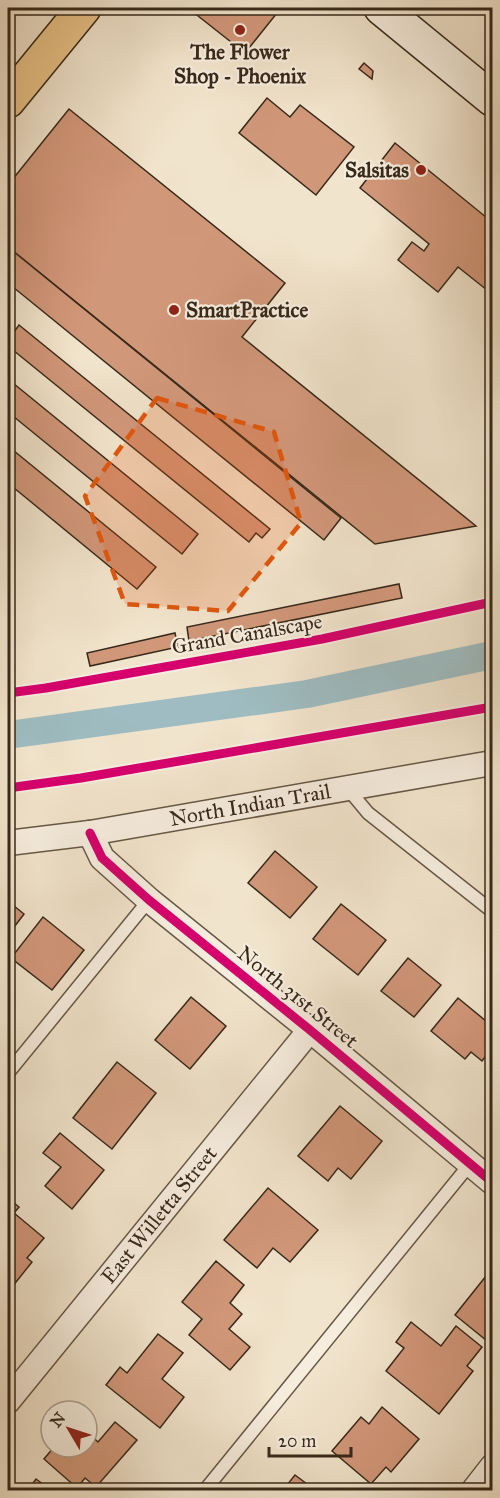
<svg xmlns="http://www.w3.org/2000/svg" width="500" height="1498" font-family="'IM FELL Great Primer',serif">
<rect width="100%" height="100%" fill="#f1e4cc"/>
<filter id="stains"><feTurbulence type="fractalNoise" baseFrequency=".00333" numOctaves="4"/><feColorMatrix values="0 0 0 0 .2 0 0 0 0 .09 0 0 0 0 .02 0 0 0 .5 -.17"/></filter>
<radialGradient id="worn" r=".72"><stop offset=".6" stop-color="#630" stop-opacity="0"/><stop offset="1" stop-color="#630" stop-opacity=".3"/></radialGradient>
<g fill="none" stroke-linecap="round" stroke-linejoin="round">
<polyline stroke="#9ebcc1" stroke-width="28" points="8,735 307,694 492,655"/>
</g>
<g fill="#d19779" stroke="#37291a" stroke-width="1.5">
<polygon points="188,8 281,8 245,53"/>
<polygon points="364,63 373,71 372,79 359,69"/>
<polygon points="267,98 290,117 300,105 354,147 316,195 239,133"/>
<polygon points="69,109 285,283 242,337 476,526 375,544 8,247 8,185"/>
<polygon points="395,143 492,222 492,294 458,267 438,292 398,260 412,242 424,251 429,244 360,188"/>
<polygon points="8,247 341,518 324,540 8,283"/>
<polygon points="19,325 270,529 262,538 256,533 249,542 8,346 8,340"/>
<polygon points="8,379 198,534 182,554 8,412"/>
<polygon points="8,446 156,567 137,589 8,483"/>
<polygon points="399,584 402,598 189,641 187,627"/>
<polygon points="175,633 178,647 90,666 87,653"/>
<polygon points="275,851 317,887 290,918 248,883"/>
<polygon points="8,901 24,914 8,935"/>
<polygon points="341,904 386,940 358,975 313,939"/>
<polygon points="43,917 84,950 52,990 11,958"/>
<polygon points="408,958 441,985 414,1017 381,991"/>
<polygon points="191,997 226,1026 190,1069 155,1040"/>
<polygon points="458,998 492,1026 492,1048 482,1061 471,1052 465,1059 431,1031"/>
<polygon points="117,1062 156,1093 112,1149 73,1118"/>
<polygon points="340,1106 382,1141 351,1179 338,1168 328,1181 298,1156"/>
<polygon points="60,1133 104,1170 72,1209 45,1186 61,1167 43,1153"/>
<polygon points="268,1188 318,1230 290,1262 273,1248 257,1268 224,1240"/>
<polygon points="8,1198 19,1207 14,1213 44,1238 27,1258 32,1262 8,1292"/>
<polygon points="216,1261 244,1285 230,1303 242,1314 229,1329 250,1347 230,1370 189,1335 202,1319 182,1302"/>
<polygon points="490,1271 492,1274 492,1345 455,1315"/>
<polygon points="411,1322 441,1346 456,1326 482,1347 467,1366 473,1371 439,1414 386,1371 404,1348 396,1342"/>
<polygon points="158,1334 183,1353 162,1379 184,1397 160,1428 106,1385 120,1367 127,1373"/>
<polygon points="382,1407 419,1439 391,1472 386,1467 371,1484 332,1451 361,1417 369,1424"/>
<polygon points="115,1422 137,1440 96,1487 85,1478 77,1488 44,1459 54,1447 87,1447 87,1432 98,1442"/>
<polygon points="295,1475 315,1490 283,1490"/>
<polygon points="36,1479 51,1490 28,1490"/>
</g>
<g fill="none" stroke-linecap="round" stroke-linejoin="round">
<defs>
<g id="lane">
<polyline points="348,789 368,813 492,911"/>
<polyline points="8,1073 149,900"/>
<polyline points="205,1490 470,1164"/>
</g>
<g id="street">
<polyline points="90,833 102,858 149,900 310,1030 492,1182"/>
<polyline points="8,843 90,833 492,763"/>
<polyline points="8,1401 310,1030"/>
<polyline points="474,1490 492,1467"/>
</g>
<polyline id="secondary" points="381,8 492,99"/>
<polyline id="primary" points="8,101 84,8"/>
</defs>
<use href="#lane" stroke="#665846" stroke-width="15"/>
<use href="#street" stroke="#665846" stroke-width="27"/>
<use href="#secondary" stroke="#37291a" stroke-width="36"/>
<use href="#primary" stroke="#37291a" stroke-width="36"/>
<use href="#lane" stroke="#f6edde" stroke-width="12"/>
<use href="#street" stroke="#f6edde" stroke-width="24"/>
<use href="#secondary" stroke="#f6edde" stroke-width="33"/>
<use href="#primary" stroke="#e8c286" stroke-width="33"/>
<defs>
<g id="cycleway">
<polyline points="8,693 46,688 322,639 492,602"/>
<polyline points="8,788 81,778 492,707"/>
<polyline points="90,833 102,858 149,900 310,1030 492,1182"/>
</g>
</defs>
<use href="#cycleway" stroke="#f6edde" stroke-width="13"/>
<use href="#cycleway" stroke="#d6006c" stroke-width="9"/>
</g>
<path fill="#df570d" fill-opacity="0.2" stroke="#df570d" stroke-width="4.5" stroke-dasharray="12 8" stroke-linejoin="round" d="M157 398 274 432 301 523 228 611 125 604 85 496Z"/>
<g fill="#8f2418" stroke="#f6edde" stroke-width="2">
<circle cx="240" cy="30" r="6"/>
<circle cx="421" cy="170" r="6"/>
<circle cx="174" cy="310" r="6"/>
</g>
<g text-anchor="middle" stroke-width="4.5" stroke-linejoin="round" paint-order="stroke">
<g font-size="21" font-weight="bold" fill="#37291a" stroke="#f6edde">
<text x="240" y="59">The Flower<tspan x="240" dy="24">Shop - Phoenix</tspan></text>
<text x="409" y="177" text-anchor="end">Salsitas</text>
<text x="186" y="317" text-anchor="start">SmartPractice</text>
</g>
<g font-size="21" fill="#37291a" stroke="#f6edde">
<text transform="translate(247 634) rotate(-10)" y="7">Grand Canalscape</text>
<text transform="translate(250 805) rotate(-10)" y="7">North Indian Trail</text>
<text transform="translate(298 997) rotate(39)" y="7">North 31st Street</text>
<text transform="translate(159 1215) rotate(-51)" y="7">East Willetta Street</text>
</g>
</g>
<rect width="500" height="1498" fill="none" stroke="#f1e4cc" stroke-width="30"/>
<rect x="9" y="9" width="482" height="1480" fill="none" stroke="#37291a" stroke-width="3"/>
<rect x="15" y="15" width="470" height="1468" fill="none" stroke="#37291a" stroke-width="1.5"/>
<g transform="translate(69 1429) rotate(309)"><circle r="28" fill="#f6edde" stroke="#aa9f90" stroke-width="1.5"/>
<path d="M0-4.5L10 22L0 15L-10 22Z" fill="#8f2418"/>
<text y="-9" font-size="16" font-weight="bold" text-anchor="middle" fill="#37291a">N</text>
</g>
<path d="M269 1447v9h82v-9" fill="none" stroke="#37291a" stroke-width="3"/>
<text x="278" y="1447" font-size="18" fill="#37291a" stroke="#f6edde" stroke-width="4.5" paint-order="stroke">20 m</text>
<rect width="100%" height="100%" filter="url(#stains)"/>
<rect width="100%" height="100%" fill="url(#worn)"/>
</svg>
